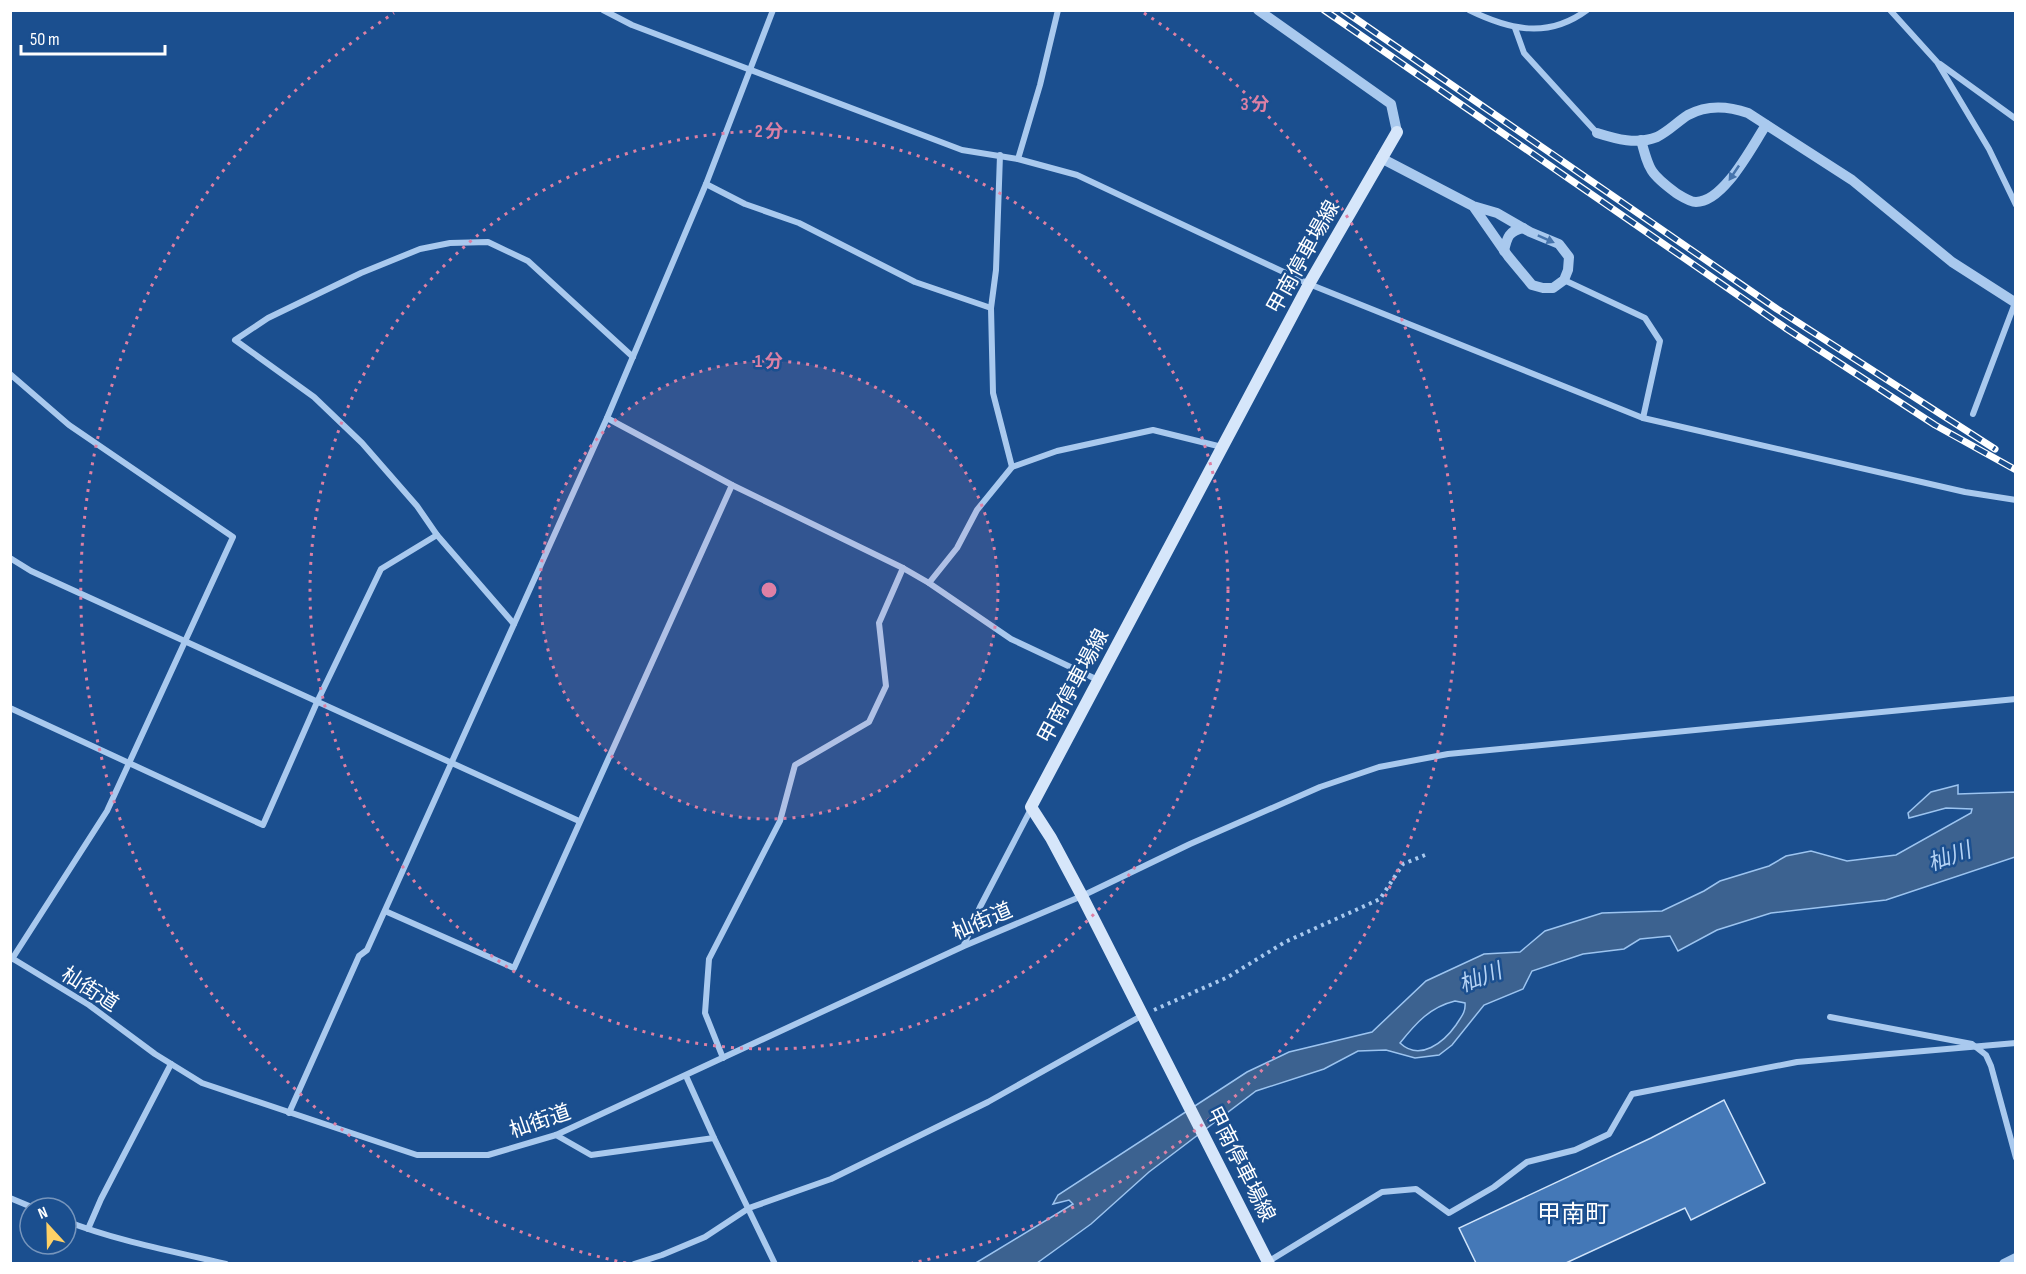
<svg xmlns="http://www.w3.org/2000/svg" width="2026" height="1274" font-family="'Sofia Sans Condensed','Noto Sans JP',sans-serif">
<rect width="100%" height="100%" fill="#1b4f8f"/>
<path fill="#3c6290" stroke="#9cc4f0" stroke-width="1.5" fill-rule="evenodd" d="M1958 785V794L2015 792V857L1886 900 1771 913 1717 930 1678 951 1670 936 1640 939 1624 949 1583 954 1532 971 1523 989 1484 1005 1452 1045 1439 1055 1415 1058 1386 1050 1358 1051 1324 1069 1256 1091 1149 1172 1091 1224 1037 1263 974 1264 1073 1204 1069 1200 1053 1204 1058 1195 1247 1072 1289 1052 1372 1032 1426 981 1484 954 1520 952 1545 931 1602 913 1662 911 1704 891 1720 881 1769 866 1786 856 1811 851 1847 861 1896 855 1971 813 1972 809 1946 808 1909 818 1908 813 1931 792ZM1455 1001 1465 1003C1466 1012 1461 1017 1456 1025 1444 1042 1420 1062 1400 1043 1416 1023 1430 1007 1455 1001Z"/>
<polygon fill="#4478b7" stroke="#cfe3fa" stroke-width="1.5" points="1724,1100 1765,1183 1691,1220 1685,1208 1566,1263 1476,1263 1459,1228 1651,1138"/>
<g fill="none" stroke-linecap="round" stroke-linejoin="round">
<polyline stroke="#a9c9ee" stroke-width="4" stroke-dasharray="3 4.5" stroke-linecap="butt" points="1154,1010 1228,977 1285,942 1380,899 1403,864 1425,855"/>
<g stroke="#a9c9ee" stroke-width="6">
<polyline points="603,10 632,25 962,150 1018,159 1077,175 1309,284 1643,418 1965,492 2016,500"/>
<path d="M1469 10C1510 30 1548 39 1587 10"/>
<polyline points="1890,10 1937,62 1989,149 2016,205"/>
<polyline points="1515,28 1524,53 1597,133"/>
<polyline points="1940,64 2016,119"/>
<polyline points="1000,155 996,270 991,308 993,393 1012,467"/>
<polyline points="1018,159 1040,85 1058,10"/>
<polyline points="706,184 745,204 799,223 915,282 991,308"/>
<polyline points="1564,280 1645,318 1660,341 1643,418"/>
<polyline points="10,374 69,425 233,537 107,811 12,959"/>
<polyline points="1973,414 2015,303"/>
<polyline points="607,418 732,485 903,568 929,583 1011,639 1098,680"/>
<polyline points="10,558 31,571 579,821"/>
<polyline points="929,583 957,548 977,510 1012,467 1057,451 1153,430 1222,447"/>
<polyline points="514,624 437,535 417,506 362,443 314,397 235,340 268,318 361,273 420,249 450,243 488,242 528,261 633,357"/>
<polyline points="10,708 263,825 318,700 381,569 437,535"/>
<polyline points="385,911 514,968 732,485"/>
<polyline points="964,945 980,907 1031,809"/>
<polyline points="10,957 89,1005 155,1054 202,1083 417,1155 488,1155 556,1135 964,946 1082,896 1190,844 1320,787 1379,767 1448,754 2016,699"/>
<polyline points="1830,1017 1972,1044 1986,1055 1991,1066 2016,1158"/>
<polyline points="723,1058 705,1013 709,959 780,821 795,765 869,722 886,686 879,623 903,568"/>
<polyline points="686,1076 714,1138 775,1264"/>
<polyline points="289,1113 359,956 367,950 607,418 706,184 773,10"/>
<polyline points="556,1135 591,1155 714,1138"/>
<polyline points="10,1198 34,1208"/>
<path d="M66 1221C117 1241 172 1251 226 1264"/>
<polyline points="88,1229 101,1199 171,1064"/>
<polyline points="1266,1263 1382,1192 1416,1189 1449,1213 1494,1187 1527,1162 1575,1150 1609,1134 1632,1094 1797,1062 2016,1043"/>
<polyline points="634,1264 662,1255 705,1237 749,1208 831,1179 988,1102 1143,1015"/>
</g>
<g stroke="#a9c9ee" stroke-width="10">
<polyline points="1258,10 1391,104 1397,132"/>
<path d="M1597 133C1616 139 1637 145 1657 137 1669 131 1677 122 1688 115 1708 104 1728 106 1748 113L1852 180 1952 262 2016 303"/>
<path d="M1641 140C1649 170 1650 174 1676 193 1681 196 1690 202 1696 202 1724 202 1752 146 1766 125"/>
<polyline points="1381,158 1473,206 1497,213 1530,232 1559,244 1569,257 1568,270 1564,280 1553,288 1543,288 1532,285 1508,256 1473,206"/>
<path d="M1504 251C1507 237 1509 231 1523 228"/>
<polyline points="2004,1264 2016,1258"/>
</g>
<polyline stroke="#d6e6fa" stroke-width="12" points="1269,1264 1082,896 1051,838 1031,807 1309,284 1397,132"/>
<defs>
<g id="rail">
<polyline points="1324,10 1787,329 1935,425 2016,470"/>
<polyline points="1343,10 1777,309 1995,449"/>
</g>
</defs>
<use href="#rail" stroke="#fff" stroke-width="7"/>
<use href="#rail" stroke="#1b4f8f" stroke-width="4.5" stroke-dasharray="14" stroke-linecap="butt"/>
</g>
<defs><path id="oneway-solid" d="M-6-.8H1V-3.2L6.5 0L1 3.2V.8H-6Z" transform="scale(1.5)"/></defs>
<g fill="#4674ac">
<use href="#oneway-solid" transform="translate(1734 173) rotate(124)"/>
<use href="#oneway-solid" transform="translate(1546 239) rotate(24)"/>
</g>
<circle cx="769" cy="590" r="229" fill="#dd80a5" fill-opacity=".12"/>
<g fill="none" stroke="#dd80a5" stroke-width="3" stroke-dasharray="3 6">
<circle cx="769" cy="590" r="229"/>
<circle cx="769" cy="590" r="459"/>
<path d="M626 1263A688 688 0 0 1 394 13M1144 13A688 688 0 0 1 912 1263"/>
</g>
<g text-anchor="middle" stroke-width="5" stroke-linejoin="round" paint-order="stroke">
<g font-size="21" fill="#fff" stroke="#1b4f8f">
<text transform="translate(1303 257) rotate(-61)" y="7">甲南停車場線</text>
<text transform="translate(1073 686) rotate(-62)" y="7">甲南停車場線</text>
<text transform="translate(982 921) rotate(-23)" y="7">杣街道</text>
<text transform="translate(90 989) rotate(33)" y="7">杣街道</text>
<text transform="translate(540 1121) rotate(-19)" y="7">杣街道</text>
<text transform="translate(1241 1164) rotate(63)" y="7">甲南停車場線</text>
</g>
<g font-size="22" font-style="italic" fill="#b5d3f5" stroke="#1b4f8f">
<text transform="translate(1949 856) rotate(-20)" y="8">杣川</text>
<text transform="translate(1480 977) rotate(-21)" y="8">杣川</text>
</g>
<g font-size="24" fill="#fff" stroke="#1b4f8f">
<text x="1573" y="1222">甲南町</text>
</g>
</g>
<circle cx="769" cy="590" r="9" fill="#dd80a5" stroke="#1b4f8f" stroke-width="3"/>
<g font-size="18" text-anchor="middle" font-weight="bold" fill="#dd80a5" stroke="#1b4f8f" stroke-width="5" stroke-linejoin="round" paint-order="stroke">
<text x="1255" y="110">3 分</text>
<text x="769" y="137">2 分</text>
<text x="769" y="367">1 分</text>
</g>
<rect width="2026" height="1274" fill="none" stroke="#ffffff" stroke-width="24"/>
<g transform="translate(48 1226) rotate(338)"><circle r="28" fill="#1b4f8f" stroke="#7695bc" stroke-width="1.5"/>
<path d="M0-4.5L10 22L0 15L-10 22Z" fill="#ffd166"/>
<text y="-9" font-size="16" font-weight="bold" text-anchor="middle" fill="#ffffff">N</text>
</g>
<path d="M21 45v9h144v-9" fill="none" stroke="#ffffff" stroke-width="3"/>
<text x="30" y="45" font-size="18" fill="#ffffff" stroke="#1b4f8f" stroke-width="4.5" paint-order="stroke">50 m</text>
</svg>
